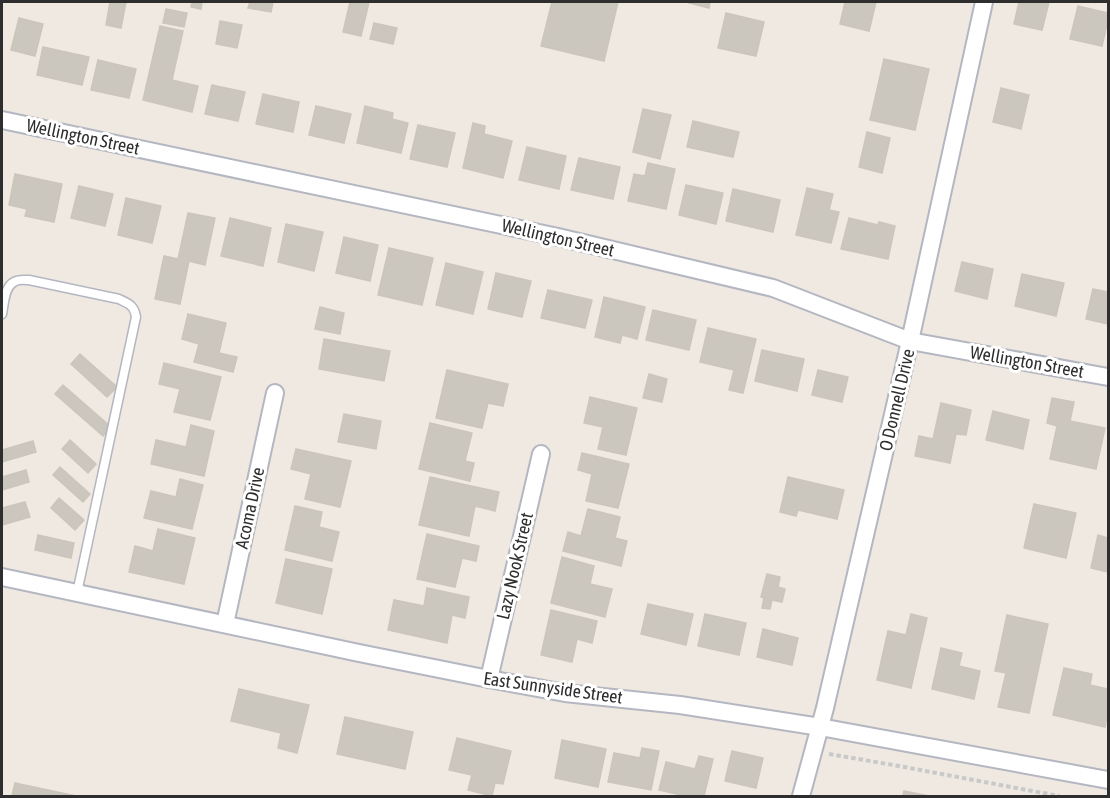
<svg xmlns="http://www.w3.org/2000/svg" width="1110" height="798" font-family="'Asap Condensed',sans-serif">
<rect width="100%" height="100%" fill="#efe9e1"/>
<g fill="#cbc7bf" stroke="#cbc5ba" stroke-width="1.5">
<polygon points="110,2 126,2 121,28 106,25"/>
<polygon points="192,2 202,2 201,9 191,7"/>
<polygon points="250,2 273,2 271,12 248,8"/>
<polygon points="350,2 369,2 361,36 343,32"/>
<polygon points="552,2 618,2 604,61 541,46"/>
<polygon points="689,2 710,2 709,8 689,3"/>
<polygon points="845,2 876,2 869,31 840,24"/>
<polygon points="1019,2 1049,2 1042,30 1014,24"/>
<polygon points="1078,6 1108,13 1108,20 1102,46 1070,39"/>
<polygon points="166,9 187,13 184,27 163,23"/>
<polygon points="726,13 764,22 756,56 718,48"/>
<polygon points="19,18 43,24 35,56 11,50"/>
<polygon points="220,21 242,25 237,48 216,44"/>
<polygon points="374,23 397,28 393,44 370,39"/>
<polygon points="160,26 183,31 172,80 198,86 192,112 143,100"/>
<polygon points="43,47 89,57 82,85 37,75"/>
<polygon points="884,59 929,69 915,130 870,120"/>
<polygon points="98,60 136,69 129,98 91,90"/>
<polygon points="212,85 245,92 238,121 205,114"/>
<polygon points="1001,88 1029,95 1021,129 993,122"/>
<polygon points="263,94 299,102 293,132 256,124"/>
<polygon points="316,106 351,114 344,143 309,135"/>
<polygon points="365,106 393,113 392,119 408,123 401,153 357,143"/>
<polygon points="643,109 671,115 660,159 633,152"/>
<polygon points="693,121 739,132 733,157 687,147"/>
<polygon points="473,123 485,126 484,134 512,141 503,178 463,168"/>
<polygon points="418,125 455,133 447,167 410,159"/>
<polygon points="867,132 890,138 882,173 859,167"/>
<polygon points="527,147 566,156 559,189 519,180"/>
<polygon points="579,158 620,167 613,199 571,190"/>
<polygon points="648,163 675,169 666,209 628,201 634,174 645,176"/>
<polygon points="15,174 62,184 54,222 25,216 27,209 9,205"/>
<polygon points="686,185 723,193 716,224 679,215"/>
<polygon points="79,186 113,194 105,226 71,218"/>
<polygon points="807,188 833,194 829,210 839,212 831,243 796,235"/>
<polygon points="733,189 780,200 773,232 726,221"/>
<polygon points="126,198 161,206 152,243 118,235"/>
<polygon points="188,213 215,218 205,265 189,261 180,304 155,299 164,256 178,259"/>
<polygon points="230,218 271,228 263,266 221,256"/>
<polygon points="849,218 878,225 879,222 895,226 888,259 841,249"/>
<polygon points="286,224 323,232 314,271 278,262"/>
<polygon points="344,237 378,245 370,281 336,273"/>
<polygon points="389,248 433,258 422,305 378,295"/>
<polygon points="962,262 993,269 987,299 955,291"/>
<polygon points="446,263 483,272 473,314 436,305"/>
<polygon points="496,273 531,281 522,317 488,309"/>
<polygon points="1022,274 1064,283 1056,316 1015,306"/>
<polygon points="1093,289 1108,292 1108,324 1086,319"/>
<polygon points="548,290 592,300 585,328 541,318"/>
<polygon points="604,297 645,307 637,339 622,335 620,343 595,337"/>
<polygon points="320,307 344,313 340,334 315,329"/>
<polygon points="653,310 696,320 689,350 646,340"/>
<polygon points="188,314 226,323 219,353 237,357 233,372 194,362 199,344 182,339"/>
<polygon points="708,328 756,339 743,393 729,390 734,370 700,362"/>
<polygon points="324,339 390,351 384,381 319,369"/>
<polygon points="762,350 804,359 797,391 755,381"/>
<polygon points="80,354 117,387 107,397 71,364"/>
<polygon points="164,363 221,377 210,420 174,412 180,389 159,384"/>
<polygon points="447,370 508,384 503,406 488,403 482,428 436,418"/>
<polygon points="818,370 848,377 842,402 812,395"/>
<polygon points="649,374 667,379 662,402 643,398"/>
<polygon points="63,385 111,427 103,436 55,394"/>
<polygon points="590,397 637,408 626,455 598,449 603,427 584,423"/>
<polygon points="1052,398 1074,402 1070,421 1105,428 1096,469 1050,459 1057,426 1047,423"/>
<polygon points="941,403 971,410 966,435 956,434 950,463 915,456 919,436 933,439"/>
<polygon points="993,411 1029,420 1023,449 986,440"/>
<polygon points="344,414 381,421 376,449 338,442"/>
<polygon points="430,423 472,433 465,461 474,463 470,481 419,469"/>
<polygon points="191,425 214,431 204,476 151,464 156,440 186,447"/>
<polygon points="70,440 96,464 88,473 62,449"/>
<polygon points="33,441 36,452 2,462 2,450"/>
<polygon points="296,449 351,461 340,507 305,499 311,474 291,469"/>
<polygon points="582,453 629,464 618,508 586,501 592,474 578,470"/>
<polygon points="60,467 90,494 83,502 53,475"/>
<polygon points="26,470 29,482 2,490 2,477"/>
<polygon points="430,477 499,492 495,511 475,506 469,536 419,525"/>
<polygon points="788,477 844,490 837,519 798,510 796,516 780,512"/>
<polygon points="180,479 203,485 192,529 144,518 151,491 176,497"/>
<polygon points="59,498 84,520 75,530 51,508"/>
<polygon points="25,502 30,517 2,525 2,508"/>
<polygon points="1034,504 1076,513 1066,558 1024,548"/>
<polygon points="295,506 322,512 319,527 339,532 332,561 285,550"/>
<polygon points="588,509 620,517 615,538 627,541 621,566 563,551 568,532 581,536"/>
<polygon points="158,529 195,538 184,584 129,572 135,546 153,551"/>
<polygon points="427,534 479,546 476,561 462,558 455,587 417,579"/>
<polygon points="38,535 74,543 71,558 35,550"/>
<polygon points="1098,535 1108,538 1108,572 1091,568"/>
<polygon points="562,557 594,566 590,584 612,589 605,617 551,603"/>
<polygon points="286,559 332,569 322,614 276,603"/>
<polygon points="767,574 780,577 778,587 785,589 782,602 772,600 770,609 762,608 764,598 761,597"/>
<polygon points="427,588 469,597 465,618 452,615 447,643 388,630 394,600 424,606"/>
<polygon points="648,604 693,614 686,645 641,634"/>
<polygon points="551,610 597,621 592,643 577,639 572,662 541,655"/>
<polygon points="705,614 746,623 739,655 698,646"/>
<polygon points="911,614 927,618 911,688 877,680 888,631 906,635"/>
<polygon points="1007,615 1048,624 1029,713 998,707 1006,673 995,671"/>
<polygon points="763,629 798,638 792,665 757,657"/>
<polygon points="941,648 962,653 959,666 980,671 974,699 932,689"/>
<polygon points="1064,668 1092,674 1090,685 1108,689 1108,712 1105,727 1053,715"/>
<polygon points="239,689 309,705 297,753 278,748 281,733 231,721"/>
<polygon points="345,717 413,732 405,769 337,754"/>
<polygon points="457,738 511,751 503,784 495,783 492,796 468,790 472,775 449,770"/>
<polygon points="562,740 606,749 598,787 555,778"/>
<polygon points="642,748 659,751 651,790 608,782 614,753 640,758"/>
<polygon points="732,751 763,758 756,788 725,781"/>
<polygon points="699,756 713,759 704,796 685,796 659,790 666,762 695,769"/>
<polygon points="15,783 76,796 12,796"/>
<polygon points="904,791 929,796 903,796"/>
</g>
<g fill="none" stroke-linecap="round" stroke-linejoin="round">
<defs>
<path id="service" d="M2 314C4 305 4 287 14 282 18 279 25 280 29 280L119 299C129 304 134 305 136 317L77 593"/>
<g id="minor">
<polyline points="2,120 558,237 773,288 910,341 1108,377"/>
<polyline points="2,577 359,653 489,679 565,693 680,705 820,727 1108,780"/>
<polyline points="225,624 275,393"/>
<polyline points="489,679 541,454"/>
<polyline points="801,796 825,708 910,341 984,2"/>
</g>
</defs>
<use href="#service" stroke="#b4b7c1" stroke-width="11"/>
<use href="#minor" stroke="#b4b7c1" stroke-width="20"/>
<polyline stroke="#c9c9c9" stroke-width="4" stroke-dasharray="4.5 3" stroke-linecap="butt" points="829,754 899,766 1059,796"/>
<use href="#service" stroke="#fff" stroke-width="8"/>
<use href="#minor" stroke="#fff" stroke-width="16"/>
</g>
<g text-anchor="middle" stroke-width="6" stroke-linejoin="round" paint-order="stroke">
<g font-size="18" fill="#2e2e2e" stroke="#fff">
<text transform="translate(83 137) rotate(12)" y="6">Wellington Street</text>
<text transform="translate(558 238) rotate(13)" y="6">Wellington Street</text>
<text transform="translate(1027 362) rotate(10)" y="6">Wellington Street</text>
<text transform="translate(897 400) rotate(-77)" y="6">O Donnell Drive</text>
<text transform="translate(250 508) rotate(-78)" y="6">Acoma Drive</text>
<text transform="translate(515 566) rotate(-77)" y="6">Lazy Nook Street</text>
<text transform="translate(553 688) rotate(8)" y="6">East Sunnyside Street</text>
</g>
</g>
<rect width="1110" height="798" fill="none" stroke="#2e2e2e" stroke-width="6"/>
</svg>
